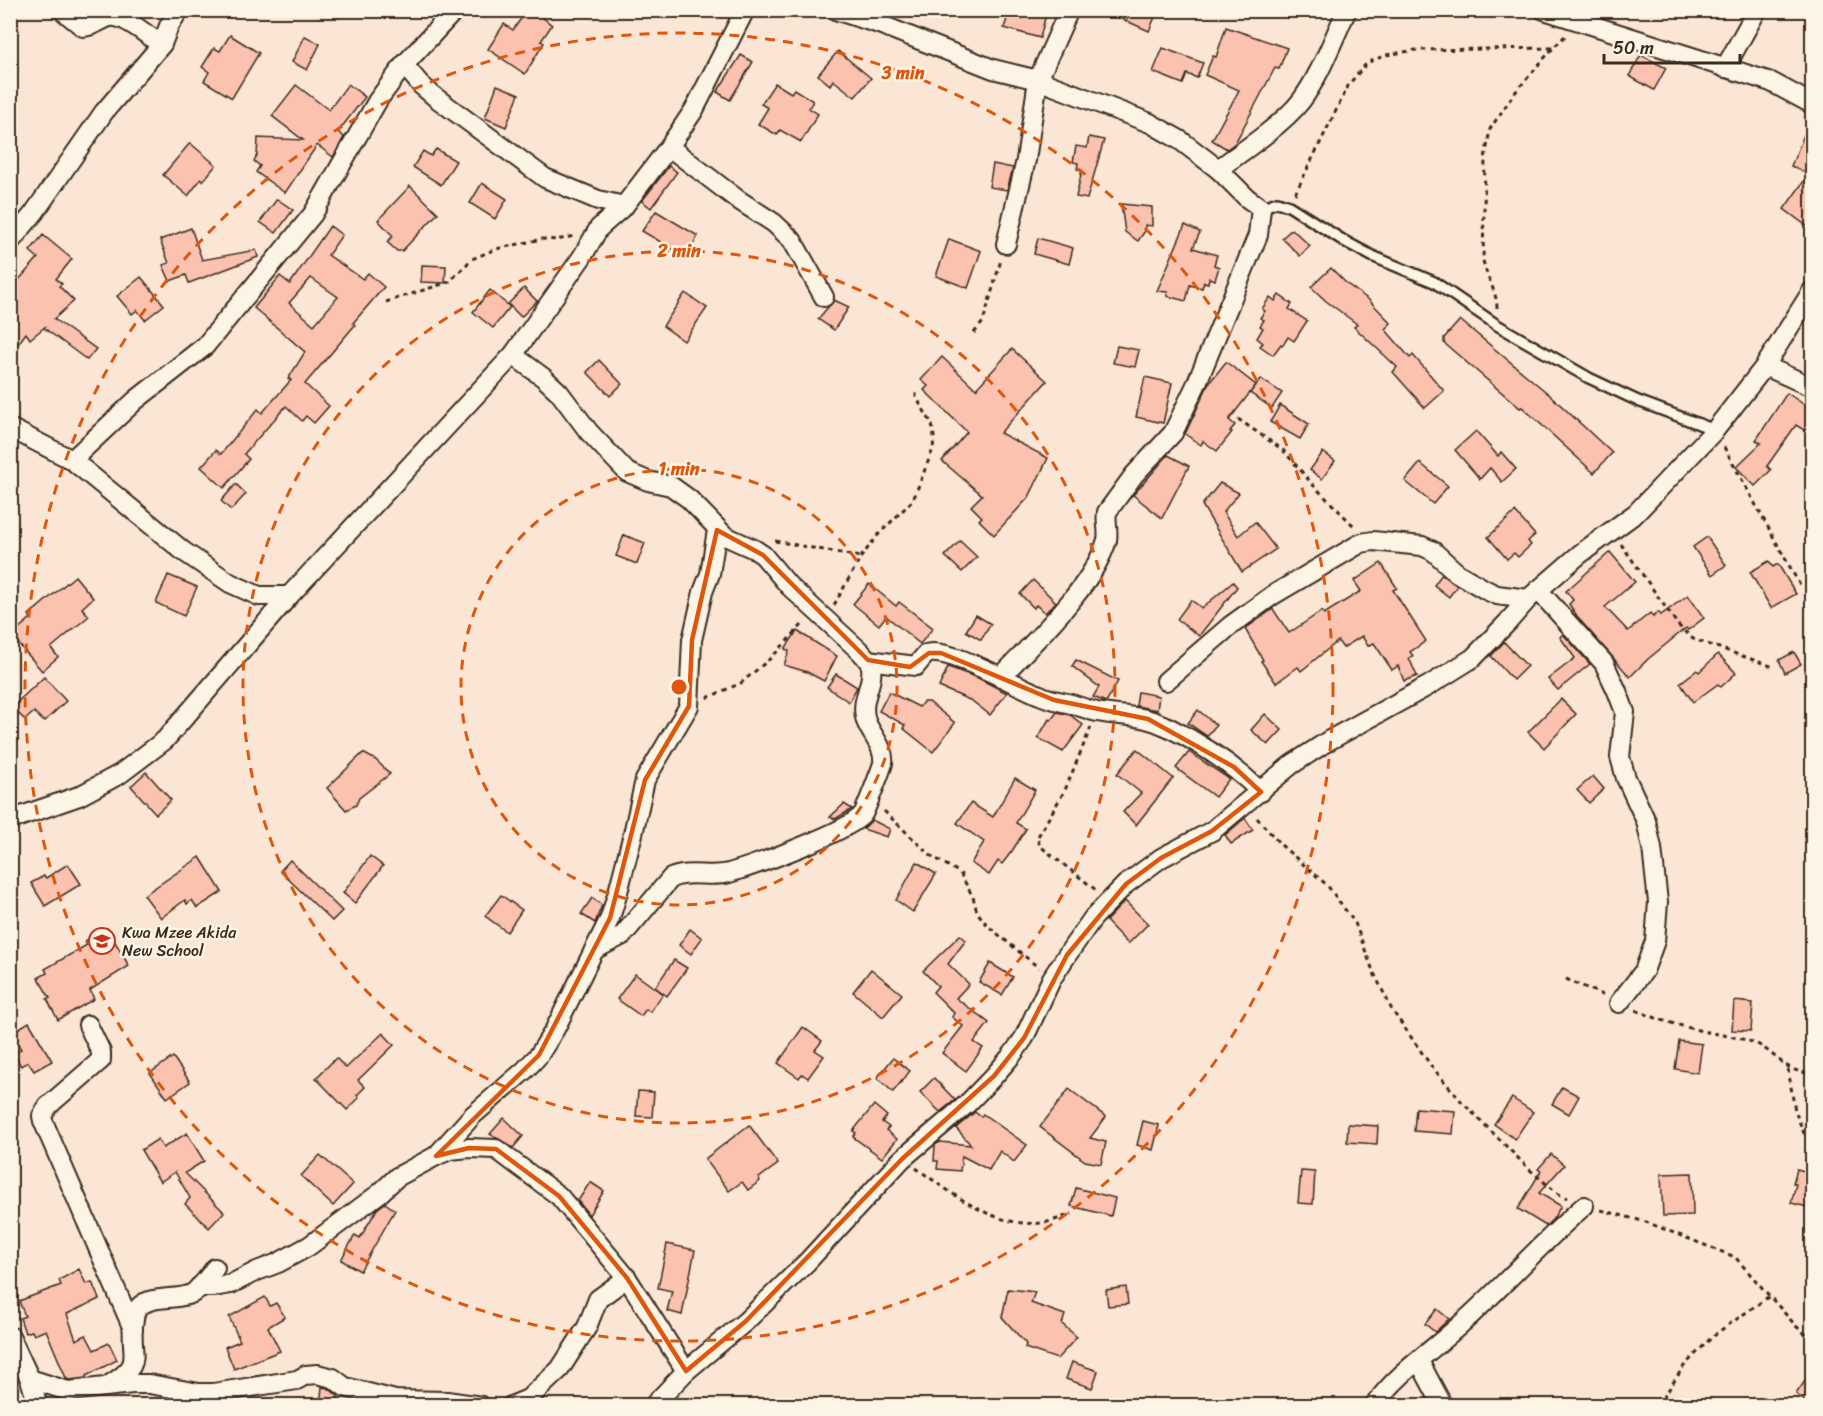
<svg xmlns="http://www.w3.org/2000/svg" width="1823" height="1416" font-family="Sriracha,sans-serif">
<rect width="100%" height="100%" fill="#fbe6d5"/>
<filter id="ink" filterUnits="userSpaceOnUse"><feTurbulence type="fractalNoise" baseFrequency=".0167" numOctaves="2"/><feDisplacementMap in="SourceGraphic" scale="12" xChannelSelector="R" yChannelSelector="G"/><feConvolveMatrix kernelMatrix="1 2 1 2 8 2 1 2 1" color-interpolation-filters="sRGB"/></filter>
<g filter="url(#ink)">
<g fill="#fac2af" stroke="#3b2a1e" stroke-width="1.5" fill-rule="evenodd">
<polygon points="527,10 533,10 552,25 541,41 544,43 525,74 488,49 504,24 513,30"/>
<polygon points="1010,10 1047,10 1040,38 1004,28"/>
<polygon points="1102,10 1158,10 1149,31"/>
<polygon points="1226,27 1287,48 1279,69 1275,68 1235,143 1227,149 1212,140 1239,90 1205,75 1213,56 1216,57"/>
<polygon points="230,35 259,53 232,98 204,81 209,72 202,67 214,48 220,51"/>
<polygon points="305,36 320,44 307,70 292,62"/>
<polygon points="1163,48 1203,63 1197,78 1187,74 1183,84 1153,72"/>
<polygon points="838,51 871,78 855,97 833,80 830,85 818,75"/>
<polygon points="741,55 753,62 730,100 717,92"/>
<polygon points="1641,55 1666,68 1654,90 1629,76"/>
<polygon points="775,83 791,93 794,89 813,101 809,108 818,114 801,142 780,130 777,135 758,124 768,108 761,104"/>
<polygon points="348,84 365,97 338,132 344,137 333,157 317,145 285,193 256,172 260,166 254,161 257,155 258,138 303,140 272,116 296,85 329,110"/>
<polygon points="497,85 519,94 506,127 485,118"/>
<polygon points="1812,116 1812,230 1784,209 1809,174 1791,166"/>
<polygon points="1089,137 1104,140 1087,199 1076,197 1082,170 1077,169 1078,163 1073,162 1076,146 1087,148"/>
<polygon points="190,143 216,165 203,181 201,179 188,196 163,175"/>
<polygon points="436,149 456,161 441,185 413,167 423,151 431,156"/>
<polygon points="993,164 1013,168 1007,190 989,187"/>
<polygon points="669,166 677,172 651,208 642,201"/>
<polygon points="482,183 507,199 495,219 470,203"/>
<polygon points="410,186 438,213 402,251 397,251 387,242 393,236 378,220"/>
<polygon points="277,199 293,210 276,233 260,222"/>
<polygon points="1121,204 1152,207 1152,226 1145,225 1145,231 1138,241 1125,232"/>
<polygon points="656,211 698,236 686,257 642,231"/>
<polygon points="1185,225 1200,232 1193,248 1217,255 1214,265 1219,267 1215,280 1209,278 1208,283 1204,282 1202,288 1190,285 1186,301 1167,296 1168,292 1157,291"/>
<path d="M330 226 342 235 328 255 363 279 368 273 384 287 353 323 355 325 305 384 329 406 314 423 306 416 302 421 286 406 244 454 249 459 224 488 201 467 216 450 221 454 258 409 262 413 291 380 288 379 305 352 254 308 280 276 290 284ZM311 278 338 297 314 325 289 303Z"/>
<polygon points="191,228 202,260 256,250 258,257 189,283 186,275 170,281 163,265 169,263 160,240"/>
<polygon points="1292,229 1310,246 1300,256 1282,238"/>
<polygon points="43,235 72,259 56,279 62,284 59,286 74,301 54,319 96,349 87,360 44,328 46,326 30,339 26,333 10,355 10,290 38,258 30,251"/>
<polygon points="1038,238 1073,248 1069,264 1034,254"/>
<polygon points="949,239 981,251 968,288 936,276"/>
<polygon points="422,265 446,266 445,283 421,282"/>
<polygon points="1331,268 1347,284 1369,300 1391,323 1385,329 1410,358 1413,355 1444,391 1425,408 1393,372 1397,367 1354,327 1357,324 1326,301 1311,287"/>
<polygon points="141,277 164,305 145,320 137,310 132,314 117,296"/>
<polygon points="524,288 537,301 521,317 508,304"/>
<polygon points="490,290 510,307 493,328 473,312"/>
<polygon points="685,293 707,308 684,341 663,326"/>
<polygon points="1279,295 1292,304 1289,309 1307,321 1294,341 1288,337 1283,345 1281,344 1273,355 1260,346 1263,343 1257,338 1263,328 1260,326 1264,320 1260,318 1265,311 1262,309 1270,297 1275,301"/>
<polygon points="834,300 849,307 834,330 818,319"/>
<polygon points="1460,320 1551,396 1612,453 1594,473 1522,407 1520,408 1444,343 1444,338"/>
<polygon points="1117,346 1139,350 1135,367 1113,363"/>
<polygon points="1012,349 1047,381 1000,433 1048,458 1029,497 994,535 979,520 982,517 971,506 982,495 942,461 967,432 924,390 928,386 921,380 942,357 976,389"/>
<polygon points="599,360 622,384 610,396 587,372"/>
<polygon points="1226,362 1256,385 1229,420 1235,425 1230,431 1232,432 1217,451 1203,441 1201,445 1185,434 1209,383"/>
<polygon points="1145,377 1172,383 1163,423 1136,417"/>
<polygon points="1261,379 1282,393 1272,408 1250,393"/>
<polygon points="1787,393 1812,410 1812,435 1796,425 1767,466 1771,470 1755,486 1736,467 1761,443 1756,440"/>
<polygon points="1280,405 1309,424 1300,439 1270,422"/>
<polygon points="1476,431 1498,456 1501,452 1516,469 1502,482 1490,468 1480,479 1455,450"/>
<polygon points="1323,452 1335,461 1322,479 1310,470"/>
<polygon points="1168,455 1189,466 1162,518 1133,495"/>
<polygon points="1420,463 1448,486 1433,504 1405,481"/>
<polygon points="1220,483 1239,493 1223,512 1238,536 1255,522 1276,549 1242,572 1202,505"/>
<polygon points="236,484 246,494 231,510 221,501"/>
<polygon points="1515,512 1535,535 1528,541 1531,545 1518,557 1514,553 1507,559 1488,537"/>
<polygon points="624,535 645,543 637,564 616,556"/>
<polygon points="1707,537 1726,565 1712,575 1693,547"/>
<polygon points="960,541 977,557 962,572 945,556"/>
<polygon points="1610,552 1635,582 1605,607 1628,631 1650,613 1653,617 1658,612 1661,615 1688,595 1704,618 1688,630 1686,628 1648,659 1630,677 1579,619 1569,604 1573,600 1566,591"/>
<polygon points="1769,561 1773,567 1778,564 1796,594 1771,608 1750,572"/>
<polygon points="1381,563 1397,588 1393,590 1426,641 1410,652 1413,656 1409,658 1417,676 1404,681 1398,666 1392,670 1374,643 1368,646 1362,636 1343,648 1338,641 1301,671 1298,667 1276,683 1261,661 1263,660 1245,629 1273,609 1289,633 1322,611 1324,614 1361,591 1354,581"/>
<polygon points="1442,574 1457,586 1449,597 1434,585"/>
<polygon points="168,575 197,587 184,616 156,603"/>
<polygon points="75,576 93,598 82,608 89,616 51,648 58,657 42,671 11,635 31,618 29,615"/>
<polygon points="1033,580 1056,602 1045,613 1036,605 1034,608 1020,594"/>
<polygon points="1233,582 1237,587 1199,636 1177,619 1191,600 1202,608"/>
<polygon points="869,584 896,606 899,602 933,628 920,644 886,616 879,625 853,604"/>
<polygon points="976,615 991,624 981,640 966,631"/>
<polygon points="797,631 837,656 824,681 807,672 784,665 789,651 785,649"/>
<polygon points="1563,634 1590,664 1558,690 1548,679 1575,658 1560,637"/>
<polygon points="1504,642 1527,666 1513,680 1491,656"/>
<polygon points="1794,652 1801,664 1785,673 1779,660"/>
<polygon points="1718,654 1736,673 1721,687 1718,684 1693,702 1680,683 1697,670 1699,672"/>
<polygon points="1076,660 1118,681 1106,702 1093,697 1099,687 1072,666"/>
<polygon points="948,667 978,678 1007,693 990,715 972,701 939,687"/>
<polygon points="836,674 857,687 849,702 827,687"/>
<polygon points="44,677 66,701 44,722 34,712 25,720 12,707"/>
<polygon points="889,692 919,707 923,702 929,702 955,723 933,752 903,728 905,725 879,711"/>
<polygon points="1138,692 1159,696 1157,710 1136,706"/>
<polygon points="1561,699 1576,714 1544,748 1528,732"/>
<polygon points="1198,710 1216,725 1207,736 1188,723"/>
<polygon points="1057,712 1070,715 1083,725 1063,752 1038,738 1049,719 1051,720"/>
<polygon points="1265,714 1282,730 1268,745 1251,730"/>
<polygon points="1137,749 1173,778 1136,825 1123,812 1141,793 1117,774"/>
<polygon points="1189,752 1229,779 1215,797 1176,768"/>
<polygon points="363,753 376,760 390,774 359,798 356,805 346,810 327,788"/>
<polygon points="146,772 171,800 156,814 131,786"/>
<polygon points="1593,776 1604,789 1589,803 1577,790"/>
<polygon points="1015,778 1035,790 1016,823 1026,829 1012,851 1002,864 998,861 989,875 971,863 984,842 957,823 971,803 993,817"/>
<polygon points="844,804 852,809 835,819 830,817"/>
<polygon points="1245,818 1253,830 1231,844 1225,835"/>
<polygon points="872,820 890,829 887,837 863,829"/>
<polygon points="370,856 383,866 355,903 343,893"/>
<polygon points="200,857 222,892 197,908 192,900 187,904 185,900 161,918 144,895"/>
<polygon points="290,860 342,911 332,921 280,871"/>
<polygon points="917,862 936,874 913,912 896,900"/>
<polygon points="68,864 81,884 45,906 31,883 44,876 46,878"/>
<polygon points="501,895 522,910 507,932 485,916"/>
<polygon points="592,898 602,905 595,923 581,914"/>
<polygon points="1125,901 1148,924 1128,944 1106,921"/>
<polygon points="107,928 129,966 90,990 94,999 58,1020 47,999 50,998 38,978 47,973 45,969 87,945 85,941"/>
<polygon points="690,929 702,938 691,954 679,945"/>
<polygon points="960,935 966,940 948,964 969,984 956,998 989,1023 974,1042 983,1048 966,1071 942,1053 963,1026 952,1017 954,1013 933,992 938,986 923,971"/>
<polygon points="674,960 687,968 667,996 655,987"/>
<polygon points="990,963 1013,977 1002,995 979,982"/>
<polygon points="871,969 902,994 883,1017 853,992"/>
<polygon points="635,974 663,994 650,1012 646,1009 641,1016 617,999"/>
<polygon points="1734,1001 1753,1003 1751,1031 1732,1030"/>
<polygon points="29,1022 52,1061 34,1071 28,1062 21,1066 14,1054 21,1049 11,1033"/>
<polygon points="803,1027 822,1041 815,1050 824,1056 808,1078 802,1074 799,1078 778,1063"/>
<polygon points="383,1033 394,1045 358,1080 365,1087 357,1095 359,1098 347,1110 316,1078 336,1058 346,1068"/>
<polygon points="1679,1041 1702,1044 1698,1073 1675,1069"/>
<polygon points="173,1057 190,1082 167,1098 150,1073"/>
<polygon points="893,1058 910,1071 893,1092 877,1078"/>
<polygon points="934,1078 955,1100 940,1112 920,1092"/>
<polygon points="1562,1087 1579,1096 1569,1114 1552,1104"/>
<polygon points="1069,1089 1106,1117 1090,1138 1106,1142 1101,1164 1085,1161 1040,1127"/>
<polygon points="638,1091 654,1092 652,1117 636,1116"/>
<polygon points="1512,1098 1533,1112 1515,1139 1494,1124"/>
<polygon points="874,1105 887,1116 882,1122 889,1127 886,1130 897,1139 882,1158 853,1137 856,1133 853,1131"/>
<polygon points="1416,1108 1455,1111 1453,1134 1414,1131"/>
<polygon points="975,1112 981,1117 983,1114 1027,1145 1014,1162 1000,1151 989,1170 962,1156 960,1171 937,1169 938,1161 934,1161 935,1145 940,1142 971,1145 956,1128"/>
<polygon points="504,1118 523,1136 513,1148 490,1134"/>
<polygon points="1143,1121 1159,1125 1153,1150 1137,1145"/>
<polygon points="1348,1124 1378,1126 1377,1144 1347,1142"/>
<polygon points="749,1125 778,1164 759,1178 760,1181 748,1190 742,1182 729,1191 705,1159"/>
<polygon points="187,1133 204,1161 185,1173 224,1212 209,1228 185,1204 190,1198 175,1172 160,1182 141,1150 158,1139 163,1148"/>
<polygon points="1551,1154 1564,1165 1539,1193 1561,1206 1553,1219 1546,1226 1518,1209 1541,1171 1538,1169"/>
<polygon points="320,1155 353,1184 333,1206 301,1176"/>
<polygon points="1797,1169 1812,1173 1812,1208 1791,1203 1796,1184 1793,1183"/>
<polygon points="1301,1171 1315,1172 1313,1204 1298,1203"/>
<polygon points="1692,1173 1693,1215 1663,1216 1661,1174"/>
<polygon points="590,1182 604,1191 589,1215 578,1201"/>
<polygon points="1076,1188 1115,1198 1111,1216 1071,1206"/>
<polygon points="385,1203 395,1210 360,1271 341,1260 355,1235 360,1238 377,1209"/>
<polygon points="667,1244 695,1250 682,1315 667,1311 672,1291 658,1288"/>
<polygon points="79,1269 86,1284 92,1282 99,1299 67,1314 76,1340 86,1335 94,1350 109,1343 117,1360 86,1376 86,1378 69,1380 66,1378 46,1330 34,1335 32,1331 25,1333 20,1318 25,1316 19,1301 61,1285 59,1280"/>
<polygon points="1126,1287 1128,1304 1108,1306 1106,1290"/>
<polygon points="1008,1289 1035,1292 1031,1303 1065,1315 1062,1324 1077,1337 1057,1359 1025,1348 1026,1344 1002,1317"/>
<polygon points="265,1297 270,1306 276,1303 285,1317 268,1327 280,1351 234,1369 225,1347 240,1341 229,1317"/>
<polygon points="1437,1309 1449,1319 1435,1332 1425,1324"/>
<polygon points="1072,1362 1098,1371 1092,1388 1066,1379"/>
<polygon points="1812,1371 1812,1406 1811,1406 1796,1394"/>
<polygon points="322,1387 328,1388 338,1396 336,1406 320,1406"/>
</g>
<g fill="none" stroke-linecap="round" stroke-linejoin="round">
<defs>
<polyline id="lane" points="1261,208 1277,202 1289,206 1344,241 1372,256 1434,282 1497,325 1589,378 1638,401 1715,430"/>
<g id="street">
<path d="M62 10 83 27C96 26 101 19 110 17 126 14 148 38 162 44"/>
<path d="M835 10 879 24 993 69 1038 80 1150 123 1180 140 1218 169 1247 198 1261 208 1258 235 1196 385 1173 433 1134 475 1107 512C1105 522 1109 531 1107 540 1093 587 1034 641 1001 677"/>
<polyline points="1544,10 1771,82 1812,104"/>
<polyline points="404,65 421,85 435,97 545,178 598,200 624,206"/>
<polyline points="1725,68 1757,10"/>
<polyline points="669,147 737,199 774,223 792,240 824,297"/>
<path d="M1218 169C1243 151 1282 125 1301 101 1320 76 1333 39 1347 10"/>
<polyline points="10,242 34,213 104,112 162,44 169,26 179,10"/>
<polyline points="1006,244 1026,160 1038,80 1069,10"/>
<path d="M513 355 544 378 559 392 589 432 627 472 648 481 671 486 689 499 725 536 754 549 763 555 789 586 861 652C865 657 870 661 871 667 874 685 859 700 866 721 871 735 885 747 883 763 882 768 865 811 863 814 850 831 753 866 729 873 710 878 689 870 671 878L623 935 594 950"/>
<polyline points="1765,366 1812,387"/>
<polyline points="10,428 72,460 183,551 230,583 259,596 289,596"/>
<polyline points="72,460 136,400 205,346 313,214 378,100 404,65 455,10"/>
<polyline points="1538,590 1604,663 1617,691 1625,712 1620,757 1626,778 1646,821 1652,848 1658,902 1655,941 1644,971 1619,1003"/>
<path d="M868 660 916 666 926 654C948 646 1016 686 1040 695 1050 700 1060 701 1071 704 1079 706 1088 710 1097 712 1124 717 1141 714 1168 727 1202 744 1234 766 1261 792"/>
<polyline points="1166,681 1230,626 1273,595 1361,543 1373,541 1422,546 1433,551 1457,573 1486,590 1497,595 1528,599"/>
<polyline points="10,820 79,796 120,774 165,740 289,596 513,355 582,257 599,228 624,206 669,147 694,110 745,10"/>
<polyline points="88,1025 101,1052 101,1060 48,1106 42,1116 43,1121 133,1329"/>
<polyline points="436,1156 472,1116 525,1070 539,1055 555,1029 610,918 618,892 633,834 645,780 689,706 692,640 703,592 710,574 717,530"/>
<polyline points="199,1287 214,1287 231,1284 257,1271 278,1263 309,1246 380,1193 397,1177 436,1156 450,1150 469,1148 496,1149 559,1196 627,1278 686,1371"/>
<polyline points="10,1336 30,1379 38,1406"/>
<polyline points="1419,1361 1443,1406"/>
<polyline points="30,1379 68,1391 133,1384 149,1384 199,1393 213,1393 297,1380 306,1375 317,1374 333,1378 345,1387 395,1400 447,1401 481,1406"/>
<path d="M109 1385C145 1363 130 1359 133 1325 134 1321 134 1315 136 1311 146 1293 177 1302 193 1293 202 1287 209 1276 215 1268"/>
<polyline points="511,1406 528,1399 560,1369 587,1327 598,1299 627,1278"/>
<polyline points="653,1406 686,1371 746,1321 807,1262 902,1159 967,1104 994,1076 1012,1055 1024,1038 1052,978 1067,955 1093,918 1126,884 1161,858 1212,831 1291,765 1328,741 1428,686 1473,658 1507,623 1528,599 1580,554 1636,513 1715,430 1765,366 1812,291"/>
<path d="M1374 1406C1397 1373 1432 1351 1461 1324 1504 1286 1541 1243 1584 1206"/>
</g>
</defs>
<use href="#lane" stroke="#3b2a1e" stroke-width="14"/>
<use href="#street" stroke="#3b2a1e" stroke-width="22"/>
<g stroke="#3b2a1e" stroke-width="3" stroke-dasharray="4.5 4.5" stroke-linecap="butt">
<polyline points="1295,194 1349,84 1367,63 1386,55 1416,50 1553,48"/>
<polyline points="386,302 449,282 472,259 496,249 542,239 557,240 574,236"/>
<path d="M1497 308C1497 291 1486 277 1483 260L1485 159 1490 129 1513 95 1553 48 1565 36"/>
<polyline points="974,333 983,322 1001,260"/>
<polyline points="1238,419 1283,450 1314,486 1355,527"/>
<polyline points="1724,447 1802,589"/>
<polyline points="775,541 861,557"/>
<polyline points="1621,544 1678,625 1693,639 1774,667"/>
<polyline points="834,605 861,557 878,535 913,500 933,449 934,437 932,424 916,397 916,391"/>
<polyline points="707,698 741,683 772,657 803,624"/>
<polyline points="1091,727 1065,790 1037,838 1040,846 1096,890"/>
<polyline points="884,811 930,855 960,873 973,897 977,912 988,926 1039,968"/>
<polyline points="1257,818 1281,845 1327,885 1355,923 1373,971 1392,1010 1432,1067 1462,1102 1529,1169 1557,1193 1567,1198"/>
<polyline points="1566,979 1603,995"/>
<path d="M1636 1010C1656 1019 1677 1025 1698 1030 1718 1035 1738 1036 1757 1044 1778 1055 1785 1073 1812 1073"/>
<polyline points="1788,1069 1795,1111 1812,1153"/>
<path d="M916 1168C952 1193 994 1228 1041 1223 1052 1222 1062 1217 1072 1214"/>
<polyline points="1601,1210 1646,1222 1735,1257 1796,1326 1812,1340"/>
<polyline points="1658,1406 1684,1366 1714,1335 1771,1295"/>
</g>
<use href="#lane" stroke="#fcf5e5" stroke-width="9"/>
<use href="#street" stroke="#fcf5e5" stroke-width="18"/>
</g>
</g>
<path fill="none" stroke="#df570d" stroke-width="4.5" stroke-linejoin="round" d="M717 530 763 555 868 660 910 667 929 653H941L1054 700 1148 719 1234 767 1261 792 1212 831 1161 858 1126 884 1067 955 1024 1038 994 1076 902 1159 746 1321 686 1371 627 1278 559 1196 496 1149 469 1148 436 1156 539 1055 610 918 645 780 689 706 692 640Z"/>
<g fill="none" stroke="#df570d" stroke-width="3" stroke-dasharray="10 8">
<circle cx="679" cy="687" r="218"/>
<circle cx="679" cy="687" r="436"/>
<circle cx="679" cy="687" r="654"/>
</g>
<defs>
<symbol id="school-ring" viewBox="-11 -11 22 22"><circle r="9.5" fill="#fcf5e5" stroke="#c8321e" stroke-width="1.5"/><path d="M0-5L7-2L0 1L-7-2ZM-4 1L0 2.5L4 1V4Q0 6-4 4Z" fill="#c8321e"/></symbol>
</defs>
<g fill-rule="evenodd">
<use href="#school-ring" x="87" y="926" width="30" height="30"/>
</g>
<g text-anchor="middle" stroke-width="5" stroke-linejoin="round" paint-order="stroke">
<g font-size="16" fill="#3b2a1e" stroke="#fcf5e5" text-anchor="start">
<text x="122" y="938">Kwa Mzee Akida<tspan x="122" dy="18">New School</tspan></text>
</g>
</g>
<circle cx="679" cy="687" r="9" fill="#df570d" stroke="#fcf5e5" stroke-width="3"/>
<g font-size="18" text-anchor="middle" font-weight="bold" fill="#df570d" stroke="#fcf5e5" stroke-width="5" stroke-linejoin="round" paint-order="stroke">
<text x="903" y="79">3 min</text>
<text x="679" y="257">2 min</text>
<text x="679" y="475">1 min</text>
</g>
<rect width="1823" height="1416" fill="none" stroke="#fcf5e5" stroke-width="36"/>
<rect x="18" y="18" width="1787" height="1380" fill="none" stroke="#3b2a1e" stroke-width="2" filter="url(#ink)"/>
<path d="M1604 54v9h136v-9" fill="none" stroke="#3b2a1e" stroke-width="3"/>
<text x="1613" y="54" font-size="18" fill="#3b2a1e" stroke="#fcf5e5" stroke-width="4.5" paint-order="stroke">50 m</text>
</svg>
